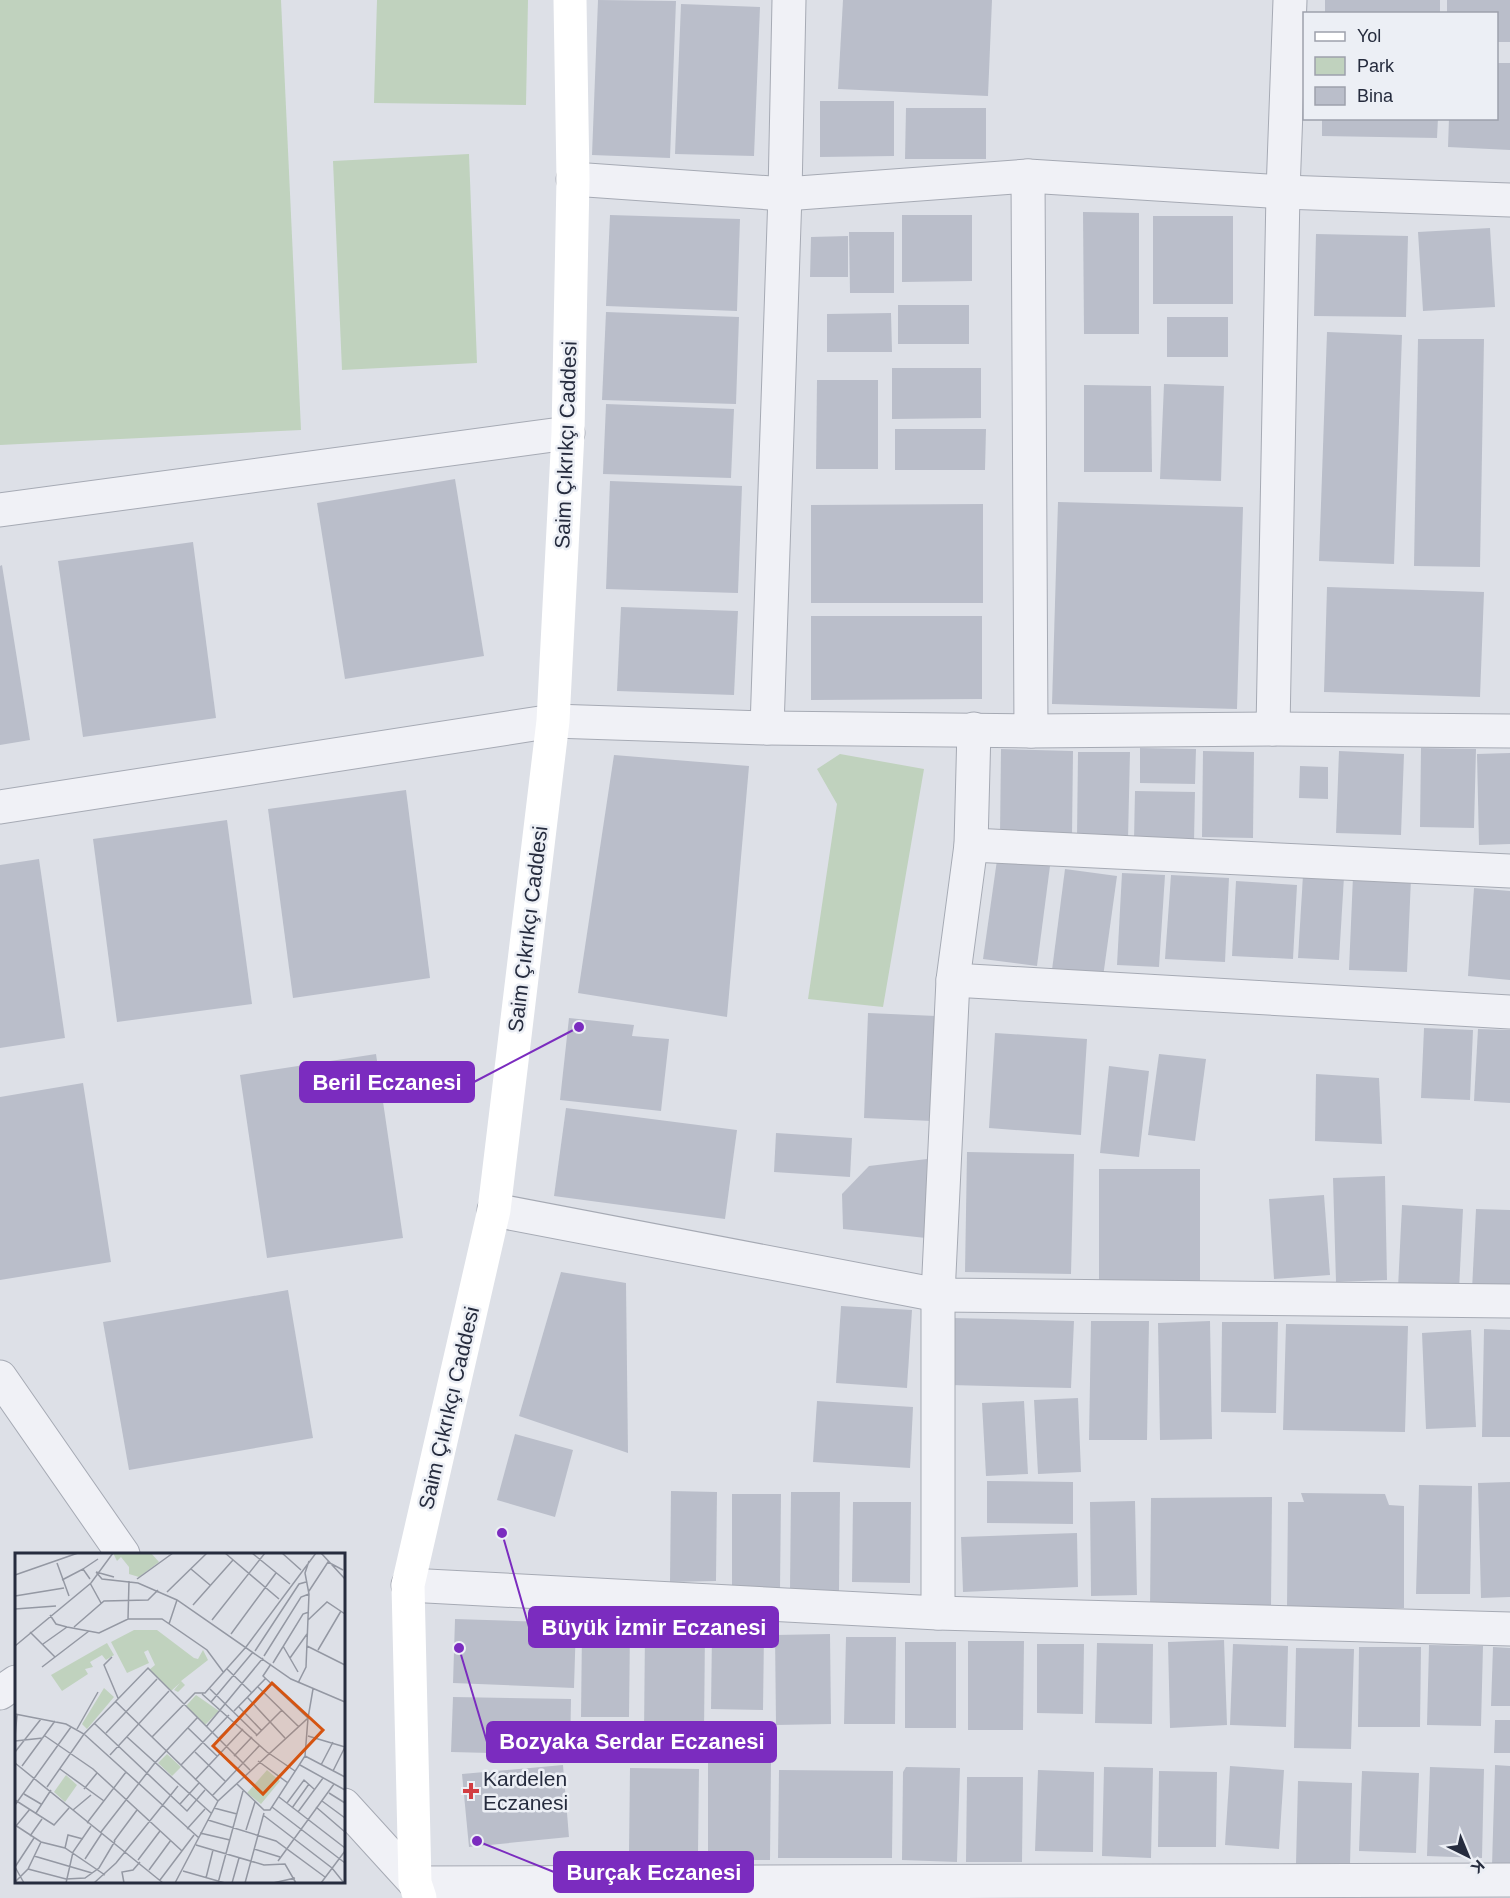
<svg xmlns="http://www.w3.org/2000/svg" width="1510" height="1898" font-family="Helvetica,sans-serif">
<rect width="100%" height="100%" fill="#dde0e7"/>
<g fill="#c0d2be">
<polygon points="0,0 281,0 301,430 0,445"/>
<polygon points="377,0 528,0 526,105 374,103"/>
<polygon points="469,154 477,363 342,370 333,161"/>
<polygon points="840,754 924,769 883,1007 808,999 837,804 817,769"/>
</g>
<g fill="#babeca">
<polygon points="598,0 676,1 670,158 592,155"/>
<polygon points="843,0 992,0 988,96 838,89"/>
<rect x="1325" y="0" width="115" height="14"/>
<polygon points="1447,0 1510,0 1510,42 1496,42 1496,14 1447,14"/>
<polygon points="681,4 760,7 754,156 675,154"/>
<polygon points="1496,63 1510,63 1510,150 1448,147 1449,118 1496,118"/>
<polygon points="820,101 894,101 894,156 820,157"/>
<polygon points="906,108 986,108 986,159 905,159"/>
<polygon points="1322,118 1438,118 1437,138 1322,136"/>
<polygon points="1083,212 1139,213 1139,334 1084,334"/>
<polygon points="610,215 740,219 737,311 606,306"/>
<polygon points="902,215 972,215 972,281 902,282"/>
<rect x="1153" y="216" width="80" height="88"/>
<polygon points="1490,228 1495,307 1423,311 1418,232"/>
<polygon points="849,232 894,232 894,293 850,293"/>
<polygon points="1316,234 1408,236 1406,317 1314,316"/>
<polygon points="848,236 848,277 810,277 811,237"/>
<rect x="898" y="305" width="71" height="39"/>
<polygon points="606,312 739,317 736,404 602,400"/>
<polygon points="891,313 892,352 827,352 827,314"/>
<rect x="1167" y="317" width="61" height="40"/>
<polygon points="1327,332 1402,335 1394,564 1319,561"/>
<polygon points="1418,339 1484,339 1480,567 1414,566"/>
<polygon points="892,368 981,368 981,418 892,419"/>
<polygon points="817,380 878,380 878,469 816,469"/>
<polygon points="1164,384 1224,386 1221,481 1160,479"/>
<polygon points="1084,385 1151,386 1152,472 1084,472"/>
<polygon points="606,404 734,409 731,478 603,474"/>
<polygon points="895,429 986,429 985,470 895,470"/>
<polygon points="455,479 484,656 345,679 317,503"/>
<polygon points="610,481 742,486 738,593 606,589"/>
<polygon points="1058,502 1243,507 1237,709 1052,704"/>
<polygon points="983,504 983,603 811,603 811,505"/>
<polygon points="193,542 216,718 83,737 58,561"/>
<polygon points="2,565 30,740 0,745 0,566"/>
<polygon points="1327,587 1484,592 1480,697 1324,692"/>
<polygon points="621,607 738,611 734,695 617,691"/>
<polygon points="811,616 982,616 982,699 811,700"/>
<polygon points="1140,748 1196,749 1195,784 1140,783"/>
<polygon points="1421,748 1476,749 1474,828 1420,827"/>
<polygon points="1001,749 1073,751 1072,837 1000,836"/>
<polygon points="1203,751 1254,752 1253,838 1202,837"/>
<polygon points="1339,751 1404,754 1401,835 1336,833"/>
<polygon points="1078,752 1130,752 1128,840 1077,839"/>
<polygon points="1510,753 1510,844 1479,845 1477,754"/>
<polygon points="614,755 749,766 727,1017 578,993"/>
<polygon points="1300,766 1328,767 1328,799 1299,798"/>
<polygon points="406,790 430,978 293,998 268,809"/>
<polygon points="1135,791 1195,792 1194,842 1134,840"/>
<polygon points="227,820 252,1004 117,1022 93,839"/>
<polygon points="39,859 65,1038 0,1048 0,865"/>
<polygon points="997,860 1050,866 1037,966 983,959"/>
<polygon points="1065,869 1117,876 1103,977 1052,970"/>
<polygon points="1122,873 1165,875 1159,967 1117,965"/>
<polygon points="1171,875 1229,878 1225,962 1165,959"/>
<polygon points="1303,875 1344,877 1339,960 1298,958"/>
<polygon points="1353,876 1411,878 1407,972 1349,970"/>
<polygon points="1236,881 1297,885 1293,959 1232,956"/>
<polygon points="1474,888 1510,891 1510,980 1468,976"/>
<polygon points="868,1013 936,1016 932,1121 864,1118"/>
<polygon points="569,1018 634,1025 632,1036 669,1039 661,1111 560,1100"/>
<polygon points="1424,1028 1473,1030 1470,1100 1421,1098"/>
<polygon points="1478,1029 1510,1030 1510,1103 1474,1101"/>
<polygon points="995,1033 1087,1039 1081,1135 989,1128"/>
<polygon points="376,1054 403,1238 267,1258 240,1075"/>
<polygon points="1159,1054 1206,1059 1195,1141 1148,1135"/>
<polygon points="1109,1066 1149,1071 1139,1157 1100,1153"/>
<polygon points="1316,1074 1379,1078 1382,1144 1315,1141"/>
<polygon points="83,1083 111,1262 0,1280 0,1097"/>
<polygon points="566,1108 737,1130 725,1219 554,1196"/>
<polygon points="776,1133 852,1138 850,1177 774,1172"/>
<polygon points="967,1152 1074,1154 1071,1274 965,1272"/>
<polygon points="927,1159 926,1238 843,1229 842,1194 869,1166"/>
<polygon points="1099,1169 1200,1169 1200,1284 1099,1285"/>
<polygon points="1385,1176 1387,1280 1336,1282 1333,1178"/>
<polygon points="1324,1195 1330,1275 1274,1279 1269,1199"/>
<polygon points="1402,1205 1463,1209 1459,1290 1398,1288"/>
<polygon points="1476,1209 1510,1210 1510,1291 1472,1290"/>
<polygon points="561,1272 626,1283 628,1453 519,1416"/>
<polygon points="288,1290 313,1438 129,1470 103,1322"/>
<polygon points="841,1306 912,1310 907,1388 836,1383"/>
<polygon points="952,1318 1074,1321 1071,1388 950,1385"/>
<polygon points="1091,1321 1149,1321 1147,1440 1089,1440"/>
<polygon points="1210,1321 1212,1439 1160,1440 1158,1323"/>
<polygon points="1222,1322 1278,1322 1276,1413 1221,1412"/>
<polygon points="1286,1324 1408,1326 1405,1432 1283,1430"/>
<polygon points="1484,1329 1510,1330 1510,1437 1482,1437"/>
<polygon points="1471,1330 1476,1427 1426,1429 1422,1333"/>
<polygon points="1078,1398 1081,1472 1038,1474 1034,1400"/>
<polygon points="817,1401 913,1407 910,1468 813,1462"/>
<polygon points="1024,1401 1028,1474 986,1476 982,1403"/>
<polygon points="515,1434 573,1450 555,1517 497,1500"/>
<polygon points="987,1481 1073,1482 1073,1524 987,1523"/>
<polygon points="1510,1482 1510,1597 1481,1598 1478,1483"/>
<polygon points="1419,1485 1472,1486 1470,1594 1416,1594"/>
<polygon points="671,1491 717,1492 716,1581 670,1582"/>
<polygon points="791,1492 840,1492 839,1591 790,1591"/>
<polygon points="1301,1493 1385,1494 1389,1505 1404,1506 1404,1608 1287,1608 1288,1502 1304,1502"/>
<polygon points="732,1494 781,1494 780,1591 732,1591"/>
<polygon points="1272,1497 1271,1609 1150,1609 1151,1498"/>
<polygon points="1135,1501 1137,1595 1091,1596 1090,1502"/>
<polygon points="853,1502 911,1502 910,1583 852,1582"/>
<polygon points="1077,1533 1078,1587 963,1592 961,1537"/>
<polygon points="455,1619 576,1623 574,1688 453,1683"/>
<polygon points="582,1629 630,1629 629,1717 581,1717"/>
<polygon points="645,1629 705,1630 704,1734 644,1735"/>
<polygon points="712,1632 764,1633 763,1710 711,1709"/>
<polygon points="830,1634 831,1724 776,1725 775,1635"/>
<polygon points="846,1637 896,1637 895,1724 844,1724"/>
<polygon points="1224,1640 1227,1725 1170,1728 1168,1642"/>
<polygon points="968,1641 1024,1641 1023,1730 968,1730"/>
<rect x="905" y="1642" width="51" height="86"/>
<polygon points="1097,1643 1153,1644 1152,1724 1095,1723"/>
<polygon points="1037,1644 1084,1644 1083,1714 1037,1713"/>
<polygon points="1233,1644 1288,1646 1286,1727 1230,1725"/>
<polygon points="1429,1645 1483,1646 1481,1726 1427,1725"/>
<polygon points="1359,1647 1421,1647 1420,1727 1358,1727"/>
<polygon points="1493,1647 1510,1648 1510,1706 1491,1706"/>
<polygon points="1296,1648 1354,1649 1351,1749 1294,1748"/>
<polygon points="453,1697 571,1699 570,1755 451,1752"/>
<polygon points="1495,1720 1510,1720 1510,1753 1494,1753"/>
<polygon points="708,1762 771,1762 770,1860 708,1860"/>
<polygon points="563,1765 569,1837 469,1847 462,1774"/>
<polygon points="1495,1765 1510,1766 1510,1867 1492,1866"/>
<polygon points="1230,1766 1284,1770 1279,1849 1225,1845"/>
<polygon points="906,1767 960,1768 957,1862 902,1860 903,1772"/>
<polygon points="1104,1767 1153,1768 1151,1858 1102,1856"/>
<polygon points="1430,1767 1484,1769 1482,1858 1427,1856"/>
<polygon points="630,1768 699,1769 698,1853 629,1853"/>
<polygon points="779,1770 893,1771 892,1858 778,1858"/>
<polygon points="1038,1770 1094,1772 1093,1852 1035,1851"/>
<polygon points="1159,1771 1217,1772 1216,1847 1158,1847"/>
<polygon points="1362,1771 1419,1773 1416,1853 1359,1851"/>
<polygon points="967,1777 1023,1777 1022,1862 966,1862"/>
<polygon points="1298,1781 1352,1783 1350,1865 1296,1864"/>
</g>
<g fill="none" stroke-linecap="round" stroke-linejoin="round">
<defs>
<g id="street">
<polyline points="1028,176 1031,731"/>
<polyline points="573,179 785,194 1028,176 1283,192 1510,200"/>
<polyline points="0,510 568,433"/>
<polyline points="767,728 785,194 789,0"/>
<polyline points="1273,729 1283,192 1290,0"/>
<polyline points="0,807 553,721 767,728 1031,731 1273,729 1510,731"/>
<polyline points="971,845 1510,871"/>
<polyline points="953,980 1510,1012"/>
<polyline points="494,1210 938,1295 1510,1301"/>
<polyline points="0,1377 123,1554"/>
<polyline points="408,1585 938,1613 1510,1629"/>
<polyline points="938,1613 938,1295 953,980 971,845 974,729"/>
<polyline points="0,1693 16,1682"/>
<polyline points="344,1805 415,1883 1510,1880"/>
</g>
</defs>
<use href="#street" stroke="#a6aab4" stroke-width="35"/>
<use href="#street" stroke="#f0f1f6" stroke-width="33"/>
<polyline stroke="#fff" stroke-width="33" points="420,1898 415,1883 408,1585 494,1210 553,721 568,433 573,179 570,0"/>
</g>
<path fill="#d23c41" stroke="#eceff5" stroke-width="2" d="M468 1782h6v6h6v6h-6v6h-6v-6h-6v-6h6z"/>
<g text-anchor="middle" stroke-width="5" stroke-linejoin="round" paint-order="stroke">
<g font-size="21" fill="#262c3e" stroke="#eceff5">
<text transform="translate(566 445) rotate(-88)" y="7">Saim Çıkrıkçı Caddesi</text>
<text transform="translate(528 929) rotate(-83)" y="7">Saim Çıkrıkçı Caddesi</text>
<text transform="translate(449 1408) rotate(-77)" y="7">Saim Çıkrıkçı Caddesi</text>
</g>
<g font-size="21" fill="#262c3e" stroke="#eceff5" text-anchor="start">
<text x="483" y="1786">Kardelen<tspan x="483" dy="24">Eczanesi</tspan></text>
</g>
</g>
<g transform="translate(15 1553)">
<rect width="330" height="330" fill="#dde0e7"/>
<path d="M98 0H136L144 9 124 24 114 21V14L106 4 102 8ZM119 77H142L179 105 183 106 188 97 193 107 166 128 170 132 163 139 159 137 165 130 156 138 134 117 140 112 133 97 129 99 134 110 112 120 96 89ZM92 90 99 102 91 107 87 102 75 109 78 114 70 116 73 121 47 138 36 122ZM89 135 99 144 72 176 67 171ZM181 142 204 158 190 172 171 153ZM152 201 166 214 157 223 143 210ZM252 217 265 228 246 251 232 240ZM51 222 62 232 50 249 39 239Z" fill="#c0d2be"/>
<path fill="none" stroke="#9498a3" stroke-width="1.5" d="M210 0 264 46M237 0 275 31M267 0 286 17M306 0 330 26M42 10 54 43M68 16 83 6M176 16 195 32M81 19 87 26 123 30 162 47 276 126 330 149M81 19 99 24M0 22 63 0M122 26 158 0M47 27 68 16 75 26M75 30 86 50M294 38 313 9 328 17M152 39 192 0M0 43 49 35M178 52 218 7M0 56 41 53M35 62 41 71 52 74 84 80 113 66H147L192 97 209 120M113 66 114 28M197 67 250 0M293 67 312 49 330 61M154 71 162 47M59 74 89 48 133 47 143 37M15 79 40 104M216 81 261 20M28 91 52 74M0 93 76 30 98 0M268 93 283 119M292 93 330 112M231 94 301 0M303 97 326 58M240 98 284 31 291 29M249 103 286 44 294 41M97 104 89 112 103 145M275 105 292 81M258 110 288 61 294 59M27 114 74 78M212 116 237 140M283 130 291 114 294 41 290 20 294 8M243 134 284 174M195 136 242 182M187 141 252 199 280 218M232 144 270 185M100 148 203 248M196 149 238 99M224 154 247 178M219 158 251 125M0 161 51 171 69 181 184 285M79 170 172 258 190 237M191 174 248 105M173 175 202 203M62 176 83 139M91 180 142 126M30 183 78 216 167 298M241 183 267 157M293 183 330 194M0 184 2 162M112 184 196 260M137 184 180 140H190L231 94M203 186 220 169M0 188 28 185M0 199 26 166M180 199 210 228M95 202 154 138M219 203 237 184M290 203 330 224M243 208 273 230M0 210 148 330M166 212 214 162M285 212 330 237M306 212 318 189M7 213 40 168M45 216 89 248M318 218 330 194M180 227 228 176M222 231 249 257H255L290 203 293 165 248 123 256 111M32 234 69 181 133 115 235 217M69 236 82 220M314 240 330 250M9 241 26 251M197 243 245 192M264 244 330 295M0 247 39 272 54 255M307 248 330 265M272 250 289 227 299 236M165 251 184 230M0 252 56 174M257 254 330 310M301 254 330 279M199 255 222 261M277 255 294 231M58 257 76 242M283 259 308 225M21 260 36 237M248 262 317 315 329 330M193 267 261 288 310 324M72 270 111 219M0 272 26 289 50 295 90 322M1 273 15 256M172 276 190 256M231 277 240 249M86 279 139 211 182 165M185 280 215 287M15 283 27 266M99 288 122 257M181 292 249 312 270 311 281 330M50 295 53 282 68 286M239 296 265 304M19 303 77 320M70 306 87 280M123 307 145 278M263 308 319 231M0 314 19 285M0 314 9 330M13 316 51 326 70 325 84 315 100 288M134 317 156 287M168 318 210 330M191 325 198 297M145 327 179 282M0 329 13 316 26 289M51 330 58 299 76 273M79 330 101 310 163 233M109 330 107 319 118 317 125 309M160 330 203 248 293 165 298 136M203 330 228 238M217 330 224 305M230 330 249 260M258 330 280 325M306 330 330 298"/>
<path fill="#d55411" fill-opacity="0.15" stroke="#d55411" stroke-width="3" d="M257 130 308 177 248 241 198 193Z"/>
<rect width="330" height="330" fill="none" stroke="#262c3e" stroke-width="3"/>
</g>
<path fill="none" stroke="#7b2cbf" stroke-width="2" d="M579 1027L474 1082M502 1533L529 1627M459 1648L487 1742M477 1841L554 1872"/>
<g fill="#7b2cbf" stroke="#eceff5" stroke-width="2">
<circle cx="579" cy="1027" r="6"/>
<circle cx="502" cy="1533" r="6"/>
<circle cx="459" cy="1648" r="6"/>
<circle cx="477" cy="1841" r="6"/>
</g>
<g fill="#7b2cbf" stroke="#7b2cbf" stroke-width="2">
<rect x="300" y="1062" width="174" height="40" rx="6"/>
<rect x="529" y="1607" width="249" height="40" rx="6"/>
<rect x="487" y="1722" width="289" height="40" rx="6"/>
<rect x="554" y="1852" width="199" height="40" rx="6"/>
</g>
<g font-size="22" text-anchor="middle" font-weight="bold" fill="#fff">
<text x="387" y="1090">Beril Eczanesi</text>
<text x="654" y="1635">Büyük İzmir Eczanesi</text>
<text x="632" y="1749">Bozyaka Serdar Eczanesi</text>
<text x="654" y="1880">Burçak Eczanesi</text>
</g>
<rect x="1303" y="12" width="195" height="108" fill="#eceff5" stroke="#9da1ac" stroke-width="1.5"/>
<rect x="1315" y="32" width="30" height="9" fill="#ffffff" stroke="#9da1ac" stroke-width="1.5"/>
<text x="1357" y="42" font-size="18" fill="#262c3e">Yol</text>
<rect x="1315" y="57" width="30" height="18" fill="#c0d2be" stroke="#9da1ac" stroke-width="1.5"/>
<text x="1357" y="72" font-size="18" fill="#262c3e">Park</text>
<rect x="1315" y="87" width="30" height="18" fill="#babeca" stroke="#9da1ac" stroke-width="1.5"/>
<text x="1357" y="102" font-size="18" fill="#262c3e">Bina</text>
<g transform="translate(1468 1856) rotate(137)" stroke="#eceff5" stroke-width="4.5" paint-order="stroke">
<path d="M0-4.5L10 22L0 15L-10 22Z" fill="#262c3e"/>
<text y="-9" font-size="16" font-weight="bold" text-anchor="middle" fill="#262c3e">K</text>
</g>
</svg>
